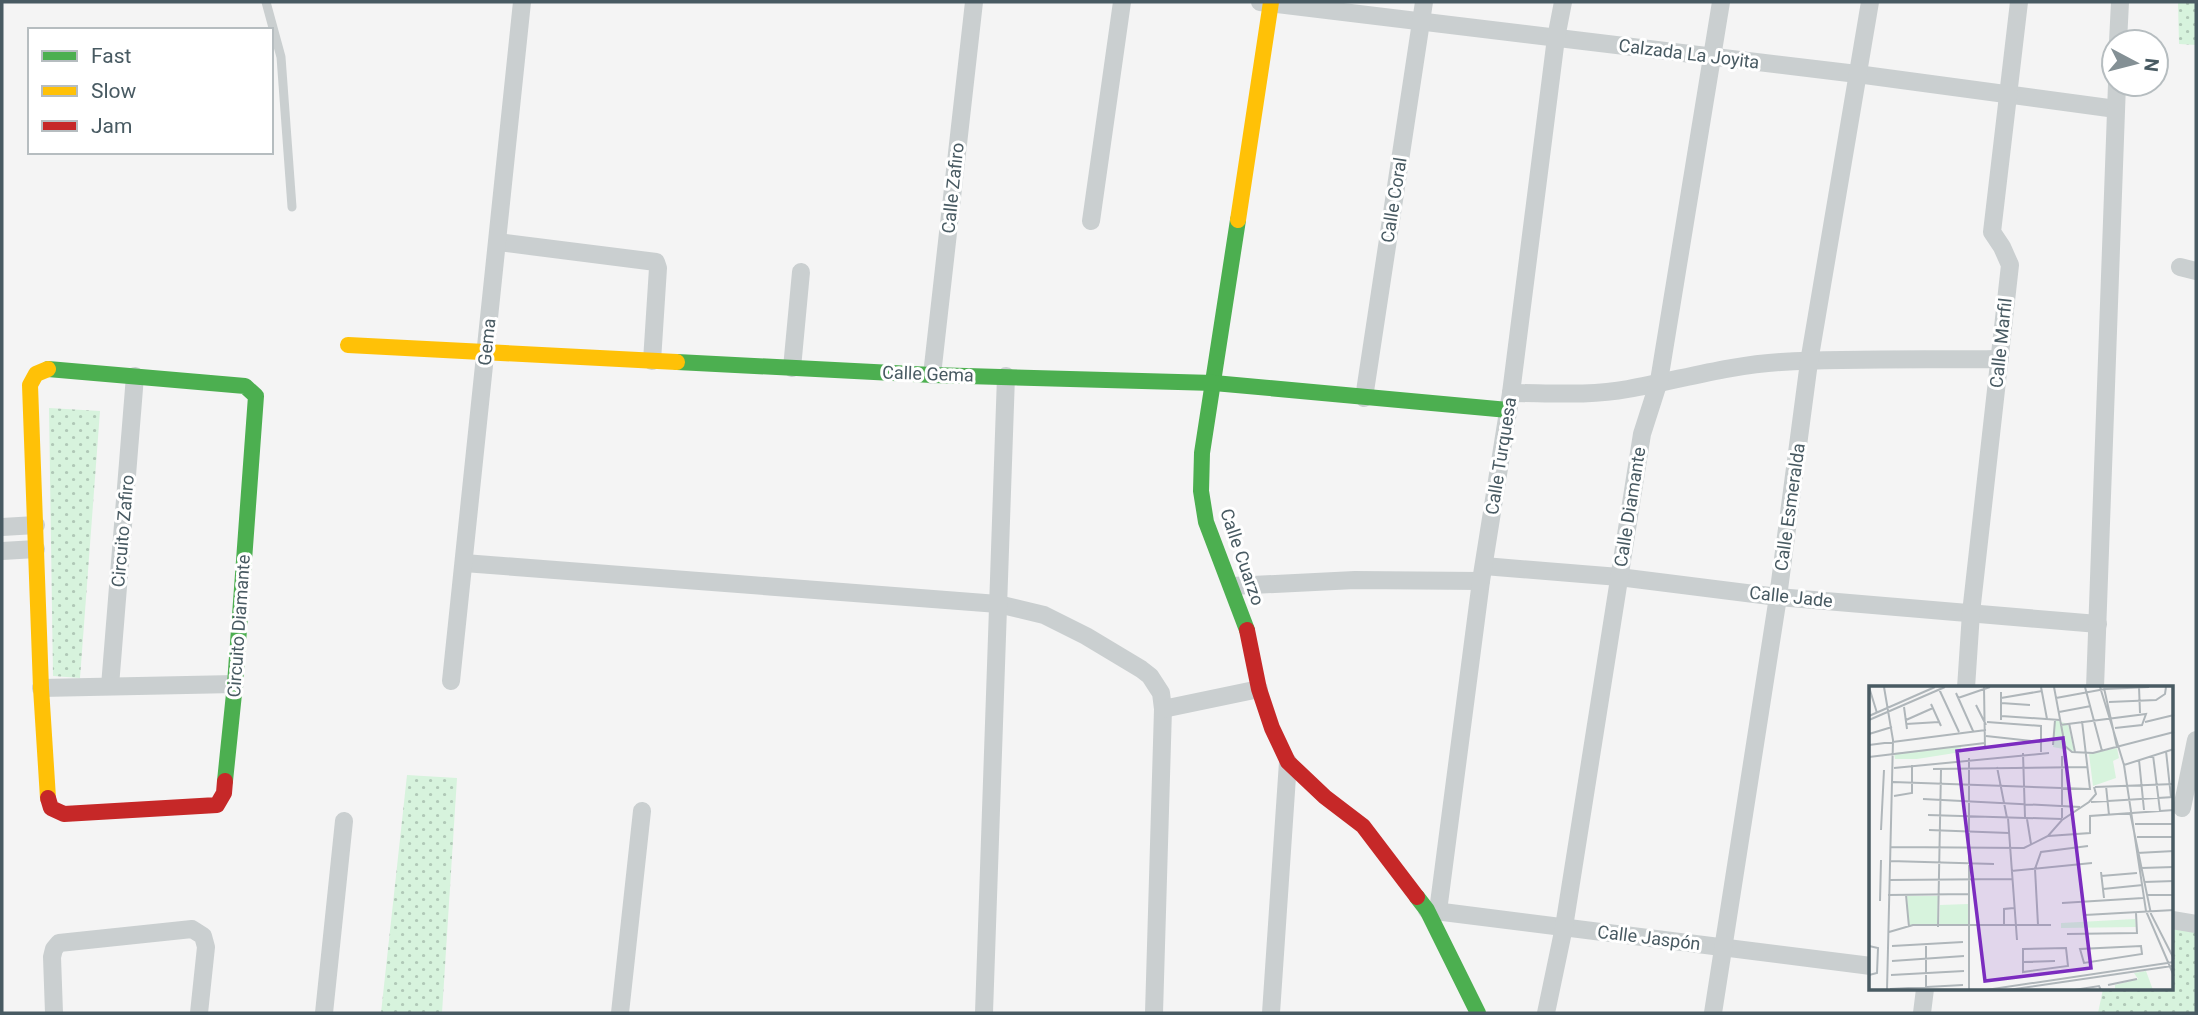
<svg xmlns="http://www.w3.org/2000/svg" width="2198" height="1015" font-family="Roboto,sans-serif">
<defs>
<pattern id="park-dots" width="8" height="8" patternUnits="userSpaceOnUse" patternTransform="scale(1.75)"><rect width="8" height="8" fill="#d7f3dd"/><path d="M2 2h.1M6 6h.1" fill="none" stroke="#b0c8b7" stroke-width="1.8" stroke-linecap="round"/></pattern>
</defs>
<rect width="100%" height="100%" fill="#f4f4f4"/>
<g fill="url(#park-dots)">
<polygon points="2178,2 2196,2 2196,45 2179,44"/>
<polygon points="49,408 100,411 80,678 53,676"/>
<polygon points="407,775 457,778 442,1013 381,1013"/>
<polygon points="2172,923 2196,928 2196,1013 2098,1013 2103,989 2172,989"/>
</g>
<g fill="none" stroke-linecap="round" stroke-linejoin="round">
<polyline stroke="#cacfd0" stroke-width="9" points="266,2 281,57 292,207"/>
<g stroke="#cacfd0" stroke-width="18">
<polyline points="1260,2 1857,74 2116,109"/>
<polyline points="2118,42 2120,2"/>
<polyline points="1091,221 1122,2"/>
<polyline points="498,242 656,262 658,268 652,361"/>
<polyline points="2180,267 2196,271"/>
<polyline points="792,368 801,272"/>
<polyline points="932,375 974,2"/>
<path d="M1511 393C1549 393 1590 396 1628 389 1679 380 1729 365 1781 362 1853 358 1927 360 2000 359"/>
<polyline points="1364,398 1424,2"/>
<polyline points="2,527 36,525"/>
<polyline points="2,551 36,549"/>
<polyline points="464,563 998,604 1044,615 1086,636 1141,669 1150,676 1161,693 1163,709 1154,1013"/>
<polyline points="1484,566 1619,577 1778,597 2098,624"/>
<polyline points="1232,586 1355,580 1481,581"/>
<polyline points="451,681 522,2"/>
<polyline points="110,686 135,376"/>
<polyline points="41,688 235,684"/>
<polyline points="1966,688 1971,613 2010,265 2002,247 1992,232 2019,2"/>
<polyline points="2095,688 2117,84"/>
<polyline points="1163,709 1259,689"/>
<polyline points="2182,808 2196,740"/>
<polyline points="1427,910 1871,966"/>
<polyline points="1438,911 1481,581 1511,393 1556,38 1563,2"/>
<polyline points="2172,920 2196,924"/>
<polyline points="54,1013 52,957 54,949 59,943 192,929 203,936 206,947 199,1013"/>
<polyline points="324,1013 344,821"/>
<polyline points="620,1013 642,811"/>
<polyline points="984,1013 1006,376"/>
<polyline points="1271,1013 1288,762"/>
<polyline points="1546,1013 1564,927 1642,434 1659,381 1721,2"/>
<polyline points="1713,1013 1778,597 1809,362 1870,2"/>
<polyline points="1922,1013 1925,989"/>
</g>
<g stroke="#4caf50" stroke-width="16">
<polyline points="1238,220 1202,453 1201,491 1206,522 1247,630"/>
<polyline points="677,362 932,375 1214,383 1508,410"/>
<polyline points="48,369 245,386 256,396 235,684 225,781"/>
<polyline points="1417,897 1427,910 1478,1013"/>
</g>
<g stroke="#ffc107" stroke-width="16">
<polyline points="1238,220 1271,2"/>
<polyline points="348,345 677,362"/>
<polyline points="48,798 41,688 30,385 36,374 48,369"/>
</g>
<g stroke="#c62828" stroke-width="16">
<polyline points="1247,630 1259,689 1272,728 1288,762 1325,797 1363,826 1417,897"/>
<polyline points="48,798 51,808 64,814 217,805 224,793 225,781"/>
</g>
</g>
<g text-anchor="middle" stroke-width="6" stroke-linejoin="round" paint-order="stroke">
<g font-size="18" fill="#485a62" stroke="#fff">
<text transform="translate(1689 54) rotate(7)" y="6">Calzada La Joyita</text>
<text transform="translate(953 188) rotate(-84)" y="6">Calle Zafiro</text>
<text transform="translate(1394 200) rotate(-81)" y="6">Calle Coral</text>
<text transform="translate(487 342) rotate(-84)" y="6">Gema</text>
<text transform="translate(2001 343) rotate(-84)" y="6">Calle Marfil</text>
<text transform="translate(928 374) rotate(2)" y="6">Calle Gema</text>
<text transform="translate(1501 456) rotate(-81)" y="6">Calle Turquesa</text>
<text transform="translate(1630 507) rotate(-81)" y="6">Calle Diamante</text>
<text transform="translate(1790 507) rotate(-82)" y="6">Calle Esmeralda</text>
<text transform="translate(123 531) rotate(-85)" y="6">Circuito Zafiro</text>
<text transform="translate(1242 557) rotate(71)" y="6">Calle Cuarzo</text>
<text transform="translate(1791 597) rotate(6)" y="6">Calle Jade</text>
<text transform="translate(239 626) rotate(-86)" y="6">Circuito Diamante</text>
<text transform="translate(1649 938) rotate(7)" y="6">Calle Jaspón</text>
</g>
</g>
<g transform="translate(1869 686)">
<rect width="304" height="304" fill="#f4f4f4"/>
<path d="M186 34 199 38 205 65 184 61ZM92 60V66L48 73H26L25 67ZM248 62 250 72 244 75 247 92 224 100 220 68ZM38 210H69L68 239H40ZM99 218 100 240H70L71 219ZM266 233 267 241 192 242V237ZM277 285 284 304H246V299L269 293 265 287Z" fill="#d7f3dd"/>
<path fill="none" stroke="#afb6ba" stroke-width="2" d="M0 1 8 27M15 1 24 54 18 304M115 1 116 63M172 1 178 33M185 1 196 60 203 66 224 67 305 46M216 1 233 65M231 1 255 79 277 225 305 290M270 1 271 27M235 2 248 61M70 3 90 46M132 6V34M87 7 104 45M89 12 121 1M132 12 173 5M187 12 236 3 280 1M240 16 287 14 296 8 297 1M132 17 161 19M62 18 72 40M107 19 117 39M35 21 38 43M190 26 222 20M0 30 66 1M132 30 191 34M0 34 76 1M37 34 64 22M118 36 172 40V66M276 36 305 29M200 37 206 66M37 38 70 36M191 39 277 28 273 39 246 42M0 48 23 41M117 50 172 56M0 59 117 44M184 59 186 34M297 65 302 111M154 67 156 131M284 69 291 125M0 71 116 57M100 72V304M270 74 275 124M255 79 305 63M128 81 138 132M25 82 180 67M64 83 219 81M24 96 221 103 213 35M237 100 240 129M226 101 305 98M25 110 43 107V79M54 113 211 121M222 116 305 111M261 126 282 228 305 273M59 129 193 133M139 132 148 254M193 132V70M158 133 162 158M266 138H305M12 144 15 84M60 144 140 147M179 150 221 147V130L305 124M268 151H305M22 161 155 162 179 150 193 134 220 116 227 108 225 101M268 167 305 165M21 175 125 178M272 182 305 181M142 185 223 177M232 186 235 212M232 190 268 187M20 194 143 193M275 196 305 195M234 203 274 199M19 209 100 208M37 209 40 241M279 209H305M11 215 12 174M193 217 274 212M216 229 305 224M169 239 166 183 172 166 219 160M135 240V223L145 222M69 241 72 84M20 246 44 239H182M198 248 268 247 267 227M57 258V302M0 260 9 262 8 287 0 289M23 260 94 256M272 260 273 268 215 277 211 263ZM197 262 199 280 154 286V263ZM23 275 95 270M154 276 186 275M22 289 95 285M239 299 268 293M21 303 94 299M117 304 305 276M139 304 303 280M205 304 230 300 232 304"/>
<path fill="#7b2cbf" fill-opacity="0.15" stroke="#7b2cbf" stroke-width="3.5" d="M194 52 222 282 116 295 88 65Z"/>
<rect width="304" height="304" fill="none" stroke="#485a62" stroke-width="3.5"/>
</g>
<rect width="2198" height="1015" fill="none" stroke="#485a62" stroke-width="7"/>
<rect x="28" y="28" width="245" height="126" fill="#ffffff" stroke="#b6bdc0" stroke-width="2"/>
<rect x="42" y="51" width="35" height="10" fill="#4caf50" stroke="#b6bdc0" stroke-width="2"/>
<text x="91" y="63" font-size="21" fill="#485a62">Fast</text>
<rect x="42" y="86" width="35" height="10" fill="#ffc107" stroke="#b6bdc0" stroke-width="2"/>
<text x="91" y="98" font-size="21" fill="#485a62">Slow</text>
<rect x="42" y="121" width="35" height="10" fill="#c62828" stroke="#b6bdc0" stroke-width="2"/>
<text x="91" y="133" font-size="21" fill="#485a62">Jam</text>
<g transform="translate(2135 63) rotate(97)"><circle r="33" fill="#ffffff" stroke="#b6bdc0" stroke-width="2"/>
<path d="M0-5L12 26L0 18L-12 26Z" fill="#849095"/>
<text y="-10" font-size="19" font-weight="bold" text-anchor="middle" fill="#485a62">N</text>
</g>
</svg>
